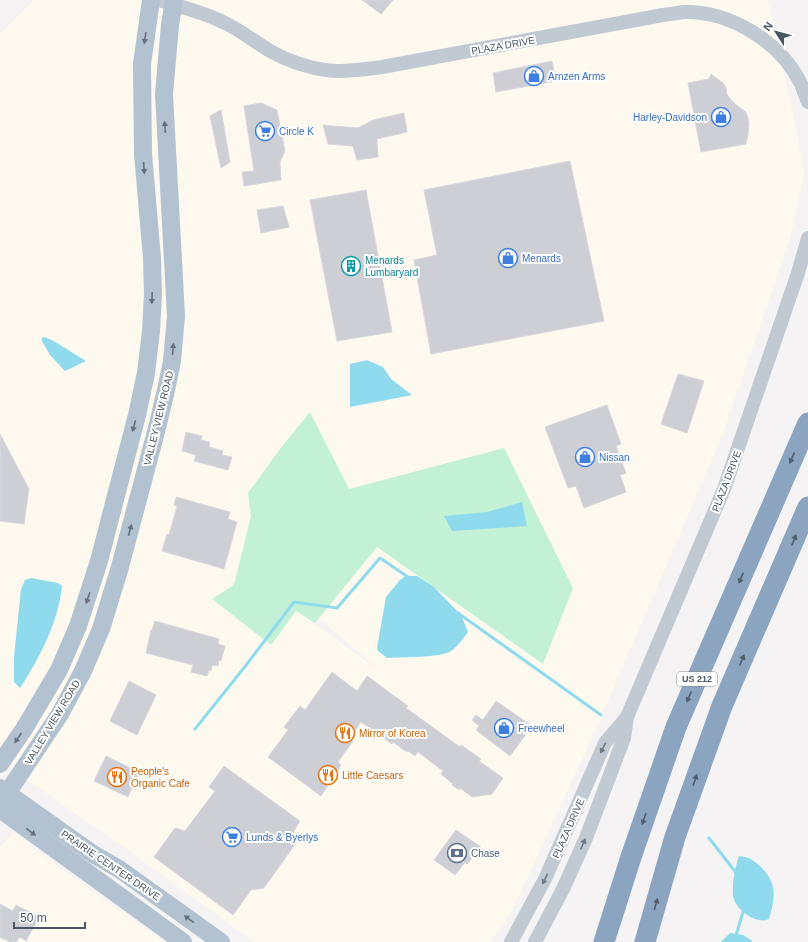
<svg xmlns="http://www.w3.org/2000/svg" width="808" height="942" font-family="Arial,sans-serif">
<rect width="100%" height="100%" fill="#f5f3f3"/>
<g fill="#fdf9ef" fill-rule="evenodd">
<path d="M34 0H768L782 67 796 126 804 175 791 236 721 439 596 729 512 911 491 942H254L132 853 0 761V34ZM301 603 384 674 296 610Z"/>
<polygon points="13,832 59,867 165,942 0,942 0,847"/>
</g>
<polygon fill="#c3f1d5" points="310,412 349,489 504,448 573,588 543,664 377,547 315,623 296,611 271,645 212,599 232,586 235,581 251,516 248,493 280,449"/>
<g fill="#90daee">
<polygon points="44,337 52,340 86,361 65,371 50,355 42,341 42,338"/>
<polygon points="367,360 383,367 391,379 412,395 350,407 350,364"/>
<polygon points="522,502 527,526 452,531 444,516 487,512"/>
<path d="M405 576H417L434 587 461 615 468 632C463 639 458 646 451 651 440 658 401 657 387 658L378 651 377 648 386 597 400 580Z"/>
<path d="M31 578 58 583 62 586C58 623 40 657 20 688L14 682V657L21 589 25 580Z"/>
<path d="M739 856C750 857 753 860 761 867 778 884 775 898 769 919 767 920 763 921 760 920 749 919 735 907 733 896 732 884 735 867 739 856Z"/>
<polygon points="730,933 743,935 751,940 752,942 721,942"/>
</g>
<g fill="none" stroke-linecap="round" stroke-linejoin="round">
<g stroke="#90daee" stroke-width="3">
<polyline points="458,613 601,715"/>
<polyline points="195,729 247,664 294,602 337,608 380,558 408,577"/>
<polyline points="709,838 737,874"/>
<polyline points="734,942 744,909"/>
</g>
</g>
<g fill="#cdcfd5" stroke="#d7d9de">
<polygon points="362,0 393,0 381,14"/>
<polygon points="552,61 556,81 496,92 493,73"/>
<polygon points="711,74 723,83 726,88 727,95 735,104 746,112 749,122 748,134 746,144 701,152 688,83 709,79"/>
<polygon points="261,103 277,110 285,151 280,162 281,180 244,186 242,172 254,171 244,106"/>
<polygon points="221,110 230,162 221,168 210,116"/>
<polygon points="404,113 407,132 377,139 378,157 357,160 353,146 328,144 323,125 358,128 373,120"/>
<polygon points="570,161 604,321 431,354 414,260 437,255 424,190"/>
<polygon points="366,190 392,332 337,341 310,200"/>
<polygon points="283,206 289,227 261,233 257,210"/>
<polygon points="678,374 704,381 687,433 661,424"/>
<polygon points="607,405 621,444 616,446 626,473 620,475 626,492 584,508 576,486 568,488 545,427"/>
<polygon points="186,432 202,436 201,440 210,442 209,447 223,451 222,455 232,457 228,470 194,461 196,455 182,451"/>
<polygon points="0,434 29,489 24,524 0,521"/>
<polygon points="176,497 230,512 228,519 237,522 224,569 162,551 167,534 169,535 177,506 174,505"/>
<polygon points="155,621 219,639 218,644 225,646 221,661 219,660 218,666 212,665 211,671 209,670 207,676 191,672 193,665 146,653 151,630 152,630"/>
<polygon points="332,672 357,691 367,676 408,706 406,708 460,747 461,745 481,759 479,761 503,778 492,794 472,797 460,788 459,790 452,785 453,784 441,774 443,771 418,752 415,756 408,751 407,752 393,742 392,744 361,722 350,739 353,741 338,762 341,765 321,796 268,757 288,730 284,727 300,706 305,710"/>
<polygon points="129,681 156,695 137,735 110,721"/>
<polygon points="496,701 532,726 510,756 476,730 479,726 472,720 476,715 483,720"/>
<polygon points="106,756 139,772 128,797 94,781"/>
<polygon points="224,766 300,821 294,831 296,843 264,888 251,890 233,915 154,857 175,828 185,831 215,791 209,787"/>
<polygon points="456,830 481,847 467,864 465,862 455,875 434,860"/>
<polygon points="0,904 13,911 16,905 39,917 26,941 20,937 16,942 10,942 0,937"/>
</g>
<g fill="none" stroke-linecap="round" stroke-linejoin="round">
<g stroke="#c1cad2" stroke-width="14">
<path d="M159 0C181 7 204 12 225 23 242 31 256 43 272 52 290 62 315 70 336 71 351 71 367 69 382 67L663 15C670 14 677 13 684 12 730 11 779 41 800 82 803 88 805 95 808 102"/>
<polyline points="511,942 545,879 605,743 627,717"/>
<polyline points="535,942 563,889 586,838 624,738 627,717 724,489 798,273 808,238"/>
</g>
<g stroke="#b3c2d1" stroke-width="18">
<polyline points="0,764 24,729 59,670 78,626 99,561 137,415 146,373 151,331 153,294 152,258 143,154 142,64 151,0"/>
<polyline points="0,788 93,854 119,869 221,942"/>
<polyline points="0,804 60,714 83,671 101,629 120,567 157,428 166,390 172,361 176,316 164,94 170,25 174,0"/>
<polyline points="0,809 183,942"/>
</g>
<g stroke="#8ba5c1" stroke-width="21">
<polyline points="604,942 631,857 676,727 808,423"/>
<polyline points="645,942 675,837 722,706 808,507"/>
</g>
</g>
<defs><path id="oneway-solid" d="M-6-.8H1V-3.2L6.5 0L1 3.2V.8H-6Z"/></defs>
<g fill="#64717d">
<use href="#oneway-solid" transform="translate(145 38) rotate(98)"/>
<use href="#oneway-solid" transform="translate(165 127) rotate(-93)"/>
<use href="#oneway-solid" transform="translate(144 168) rotate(86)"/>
<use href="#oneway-solid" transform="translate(152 298) rotate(92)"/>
<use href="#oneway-solid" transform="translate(173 349) rotate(-85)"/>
<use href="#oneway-solid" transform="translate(134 426) rotate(105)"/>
<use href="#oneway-solid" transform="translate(130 530) rotate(-75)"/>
<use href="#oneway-solid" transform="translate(88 598) rotate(109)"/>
<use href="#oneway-solid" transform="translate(18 738) rotate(124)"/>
<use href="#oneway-solid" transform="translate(31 832) rotate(36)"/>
<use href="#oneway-solid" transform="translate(189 919) rotate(-144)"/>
</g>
<g fill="#505e6b">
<use href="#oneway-solid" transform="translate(792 458) rotate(114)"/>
<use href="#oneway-solid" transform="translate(794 540) rotate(-67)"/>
<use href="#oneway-solid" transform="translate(741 578) rotate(113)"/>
<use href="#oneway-solid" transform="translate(742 660) rotate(-67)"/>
<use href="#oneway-solid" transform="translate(689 697) rotate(113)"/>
<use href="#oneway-solid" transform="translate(695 780) rotate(-71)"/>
<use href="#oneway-solid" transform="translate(644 819) rotate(109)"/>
<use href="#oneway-solid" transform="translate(656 904) rotate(-74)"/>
</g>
<g fill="#6e7983">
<use href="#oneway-solid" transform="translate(603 748) rotate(116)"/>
<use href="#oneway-solid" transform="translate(583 844) rotate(-67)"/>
<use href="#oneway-solid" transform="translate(545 879) rotate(116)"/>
</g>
<defs>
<symbol id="shop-ring" viewBox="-11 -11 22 22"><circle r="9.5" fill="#fff" stroke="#3f7fe0" stroke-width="1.5"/><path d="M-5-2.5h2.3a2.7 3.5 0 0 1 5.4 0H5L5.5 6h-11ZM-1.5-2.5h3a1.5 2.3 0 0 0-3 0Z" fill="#3f7fe0"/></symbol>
<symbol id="supermarket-ring" viewBox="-11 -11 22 22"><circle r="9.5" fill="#fff" stroke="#3f7fe0" stroke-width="1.5"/><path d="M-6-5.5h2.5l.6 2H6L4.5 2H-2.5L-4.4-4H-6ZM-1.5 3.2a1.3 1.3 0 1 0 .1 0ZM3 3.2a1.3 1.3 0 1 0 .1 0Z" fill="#3f7fe0"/></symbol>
<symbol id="building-ring" viewBox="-11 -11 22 22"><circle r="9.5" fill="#fff" stroke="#0f9aa8" stroke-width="1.5"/><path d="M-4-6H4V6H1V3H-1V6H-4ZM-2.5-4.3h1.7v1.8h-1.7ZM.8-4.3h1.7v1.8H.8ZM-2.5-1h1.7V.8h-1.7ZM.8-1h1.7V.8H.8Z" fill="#0f9aa8"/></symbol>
<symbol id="restaurant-ring" viewBox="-11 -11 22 22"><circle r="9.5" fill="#fff" stroke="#e8710a" stroke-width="1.5"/><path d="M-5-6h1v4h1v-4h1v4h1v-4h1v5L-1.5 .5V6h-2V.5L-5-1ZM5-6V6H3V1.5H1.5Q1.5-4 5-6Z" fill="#e8710a"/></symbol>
<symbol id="bank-ring" viewBox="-11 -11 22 22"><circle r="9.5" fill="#fff" stroke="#5c6f8a" stroke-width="1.5"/><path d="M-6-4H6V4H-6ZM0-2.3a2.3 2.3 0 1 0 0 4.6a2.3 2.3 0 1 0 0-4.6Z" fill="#5c6f8a"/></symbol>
</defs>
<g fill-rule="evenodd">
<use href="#shop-ring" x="523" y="65" width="22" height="22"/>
<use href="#shop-ring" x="710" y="106" width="22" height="22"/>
<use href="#supermarket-ring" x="254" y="120" width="22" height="22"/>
<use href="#shop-ring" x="497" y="247" width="22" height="22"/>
<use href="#building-ring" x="340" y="255" width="22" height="22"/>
<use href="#shop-ring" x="574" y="446" width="22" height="22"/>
<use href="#shop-ring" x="493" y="717" width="22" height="22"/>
<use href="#restaurant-ring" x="334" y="722" width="22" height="22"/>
<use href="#restaurant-ring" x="317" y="764" width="22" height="22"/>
<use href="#restaurant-ring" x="106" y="766" width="22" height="22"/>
<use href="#supermarket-ring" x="221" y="826" width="22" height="22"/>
<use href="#bank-ring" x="446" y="842" width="22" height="22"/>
</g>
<g text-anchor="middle" stroke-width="4" stroke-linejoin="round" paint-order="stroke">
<rect fill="#fff" stroke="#808990" stroke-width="1" x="677" y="672" width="40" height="14" rx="3"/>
<g font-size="9" font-weight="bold" fill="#4a5661">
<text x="697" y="682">US 212</text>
</g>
<g font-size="10" fill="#4a5661" stroke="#fff">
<text transform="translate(503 45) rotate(-10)" y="4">PLAZA DRIVE</text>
<text transform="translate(158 418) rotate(-76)" y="4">VALLEY VIEW ROAD</text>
<text transform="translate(726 481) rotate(-69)" y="4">PLAZA DRIVE</text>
<text transform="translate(52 722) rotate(-59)" y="4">VALLEY VIEW ROAD</text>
<text transform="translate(568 828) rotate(-66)" y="4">PLAZA DRIVE</text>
<text transform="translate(111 865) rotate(34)" y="4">PRAIRIE CENTER DRIVE</text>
</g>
<g font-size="10" fill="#366cbe" stroke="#fff" text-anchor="start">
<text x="548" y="80">Arnzen Arms</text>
<text x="707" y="121" text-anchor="end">Harley-Davidson</text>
<text x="279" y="135">Circle K</text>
<text x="522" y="262">Menards</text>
<text x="599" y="461">Nissan</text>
<text x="518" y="732">Freewheel</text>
<text x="246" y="841">Lunds &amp; Byerlys</text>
</g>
<g font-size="10" fill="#0d838f" stroke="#fff" text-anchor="start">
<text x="365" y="264">Menards<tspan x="365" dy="12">Lumbaryard</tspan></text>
</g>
<g font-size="10" fill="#c56008" stroke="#fff" text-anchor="start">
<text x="359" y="737">Mirror of Korea</text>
<text x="131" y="775">People's<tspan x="131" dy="12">Organic Cafe</tspan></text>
<text x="342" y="779">Little Caesars</text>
</g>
<g font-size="10" fill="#4e5e75" stroke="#fff" text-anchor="start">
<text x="471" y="857">Chase</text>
</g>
</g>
<g transform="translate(776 32) rotate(306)" stroke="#ffffff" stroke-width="3" paint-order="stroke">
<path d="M0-3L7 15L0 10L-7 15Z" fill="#4a5661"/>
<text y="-6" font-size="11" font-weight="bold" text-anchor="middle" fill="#4a5661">N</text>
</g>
<path d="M14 922v6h71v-6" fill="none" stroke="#4a5661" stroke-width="2"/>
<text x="20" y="922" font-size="12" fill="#4a5661" stroke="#ffffff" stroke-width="3" paint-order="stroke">50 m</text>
</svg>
